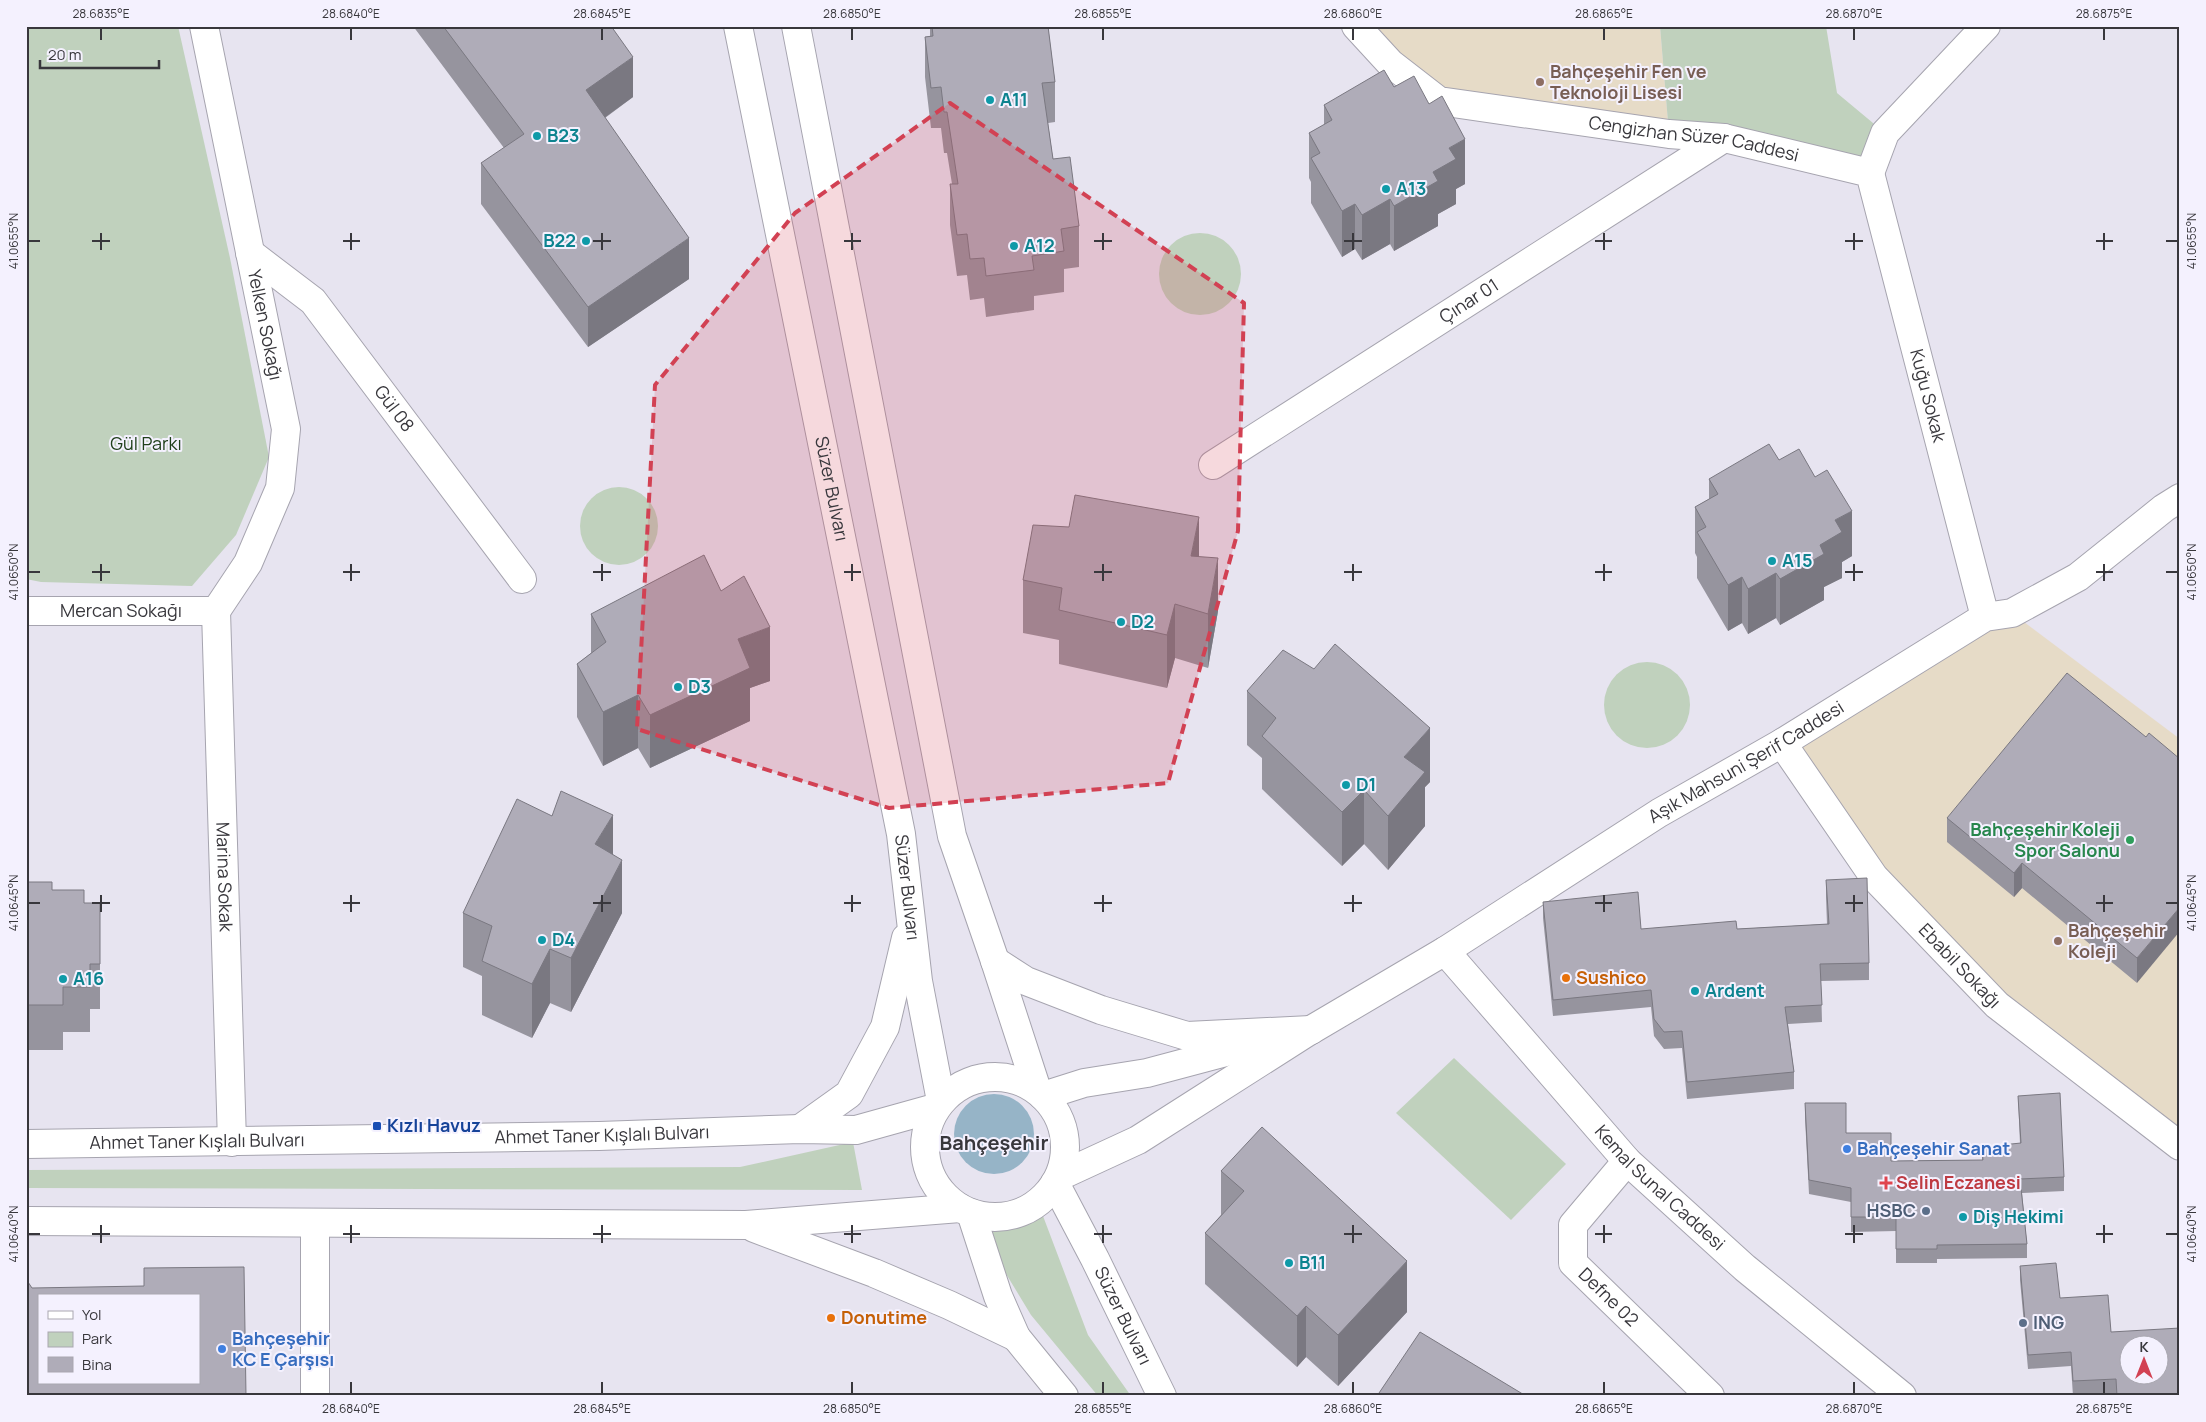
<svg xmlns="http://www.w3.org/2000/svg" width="2206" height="1422" font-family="Manrope,sans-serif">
<rect width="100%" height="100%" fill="#e7e4f0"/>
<g fill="#e6dbc7">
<polygon points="1356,26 1660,26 1669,134 1439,101"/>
<polygon points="2012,613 2180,739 2180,1146 1997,1005 1874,877 1782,743"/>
</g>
<g fill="#c0d1bd">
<polygon points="26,26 178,26 230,258 269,457 236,535 192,586 41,582 26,579"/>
<polygon points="1660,26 1826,26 1837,93 1885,133 1870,173 1669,134"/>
<circle cx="1200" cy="274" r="41"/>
<circle cx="619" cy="526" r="39"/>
<circle cx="1647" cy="705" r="43"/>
<polygon points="1454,1058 1566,1164 1511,1220 1396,1113"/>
<polygon points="853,1142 862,1190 26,1188 26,1170 740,1167"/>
<polygon points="1043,1216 1088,1335 1131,1396 1098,1396 1031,1315 997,1259 984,1230"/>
</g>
<circle fill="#96b4c7" cx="994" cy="1134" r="40"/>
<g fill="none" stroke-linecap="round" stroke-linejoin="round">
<defs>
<g id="minor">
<path id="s1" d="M204 26 286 429 280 488 248 563 216 611"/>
<path id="s2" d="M1356 26 1390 63 1439 101 1669 134 1724 138 1870 173 1985 617"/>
<path id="s3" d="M250 253 313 301 522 579"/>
<path id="s4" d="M1213 465 1724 138"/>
<path id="s5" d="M26 611H216"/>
<path id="s6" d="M216 611 232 1142"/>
<path id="s7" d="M1782 743 1874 877 1997 1005 2180 1146"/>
<path id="s8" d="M1445 951 1627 1161 1745 1268 1902 1396"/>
<path id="s9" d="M1627 1161 1573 1225V1263L1710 1396"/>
<polyline points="315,1223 315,1396"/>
</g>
<g id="tertiary">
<polyline points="1870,173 1885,133 1986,26"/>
<path id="s10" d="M1311 1030 1445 951 1659 813 1782 743 1985 617 2012 613 2078 577 2164 508 2180 498"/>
</g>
<g id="secondary">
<path id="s11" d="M738 26 901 834 918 981 941 1101"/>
<polyline points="796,26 952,836 995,961 1037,1090"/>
<polyline points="995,961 1026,981 1101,1010 1187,1036 1311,1030"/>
<circle cx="995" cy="1147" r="70"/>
<polyline points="1043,1096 1084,1083 1147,1073 1256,1044"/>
<polyline points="800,1129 849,1094 885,1027 906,938"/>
<path id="s12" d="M26 1144 599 1136 800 1129 856 1130 935 1108"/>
<polyline points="1060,1176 1138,1140 1309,1031"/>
<path id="s13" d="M1055 1183 1095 1259 1162 1396"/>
<polyline points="971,1213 998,1296 1016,1337 1064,1396"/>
<polyline points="26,1221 746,1225 960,1208"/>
<polyline points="754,1228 874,1273 949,1305 1016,1337"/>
</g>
</defs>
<use href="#minor" stroke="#a6a4af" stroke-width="30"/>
<use href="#tertiary" stroke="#a6a4af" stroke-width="30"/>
<use href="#secondary" stroke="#a6a4af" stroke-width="30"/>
<use href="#minor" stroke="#fff" stroke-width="28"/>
<use href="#tertiary" stroke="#fff" stroke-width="28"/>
<use href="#secondary" stroke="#fff" stroke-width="28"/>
</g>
<g fill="#96949e">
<polygon points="413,26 611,26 633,97 605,118 689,279 588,347 481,204 481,163 504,148"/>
<polygon points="930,26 1048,26 1055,82 1055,122 1048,123 1053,159 1079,226 1079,267 1064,269 1064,292 1034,296 1034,310 986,317 984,298 970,300 967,275 957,276 950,225 950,184 952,184 947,153 944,153 941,128 931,128 925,77 925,37 930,36"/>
<polygon points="1394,87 1465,184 1456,189 1456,204 1438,214 1438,226 1394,251 1390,244 1362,260 1355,249 1342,257 1311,203 1311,182 1309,178 1309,133 1324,125 1324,105"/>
<polygon points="1779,460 1852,556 1842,562 1842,578 1824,587 1824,600 1780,625 1776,618 1748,634 1742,623 1728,631 1697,578 1697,557 1695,553 1695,507 1709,499 1709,479"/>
<polygon points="1069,527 1199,556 1218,611 1208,668 1175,658 1167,688 1059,664 1059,640 1023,633 1023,580"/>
<polygon points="721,591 770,681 750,688 750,721 650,768 638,748 603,766 577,717 577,664 591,653 591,614"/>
<polygon points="1247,691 1430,782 1425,787 1425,826 1388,870 1364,844 1342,866 1262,789 1262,758 1247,745"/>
<polygon points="2146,737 2137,983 2022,888 2014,897 1947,842 1947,818"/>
<polygon points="613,854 622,913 571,1012 550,1003 532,1038 482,1015 482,976 463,967 463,913"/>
<polygon points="1826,880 1869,963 1869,980 1821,981 1822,1022 1788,1024 1794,1072 1794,1089 1687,1099 1682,1048 1664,1049 1654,1036 1651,1007 1553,1016 1543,918 1543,902 1641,929 1737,929 1827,924 1826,897"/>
<polygon points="26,882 52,890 84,903 100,903 100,1009 90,1009 90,1032 63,1032 63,1050 26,1050"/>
<polygon points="2018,1096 2064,1177 2064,1191 2022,1193 2027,1244 2027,1258 1937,1259 1937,1263 1896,1263 1896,1231 1851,1232 1851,1202 1809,1194 1805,1118 1805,1103 1846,1133 1891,1161 1982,1160 1982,1147 2020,1144"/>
<polygon points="1221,1171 1407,1312 1338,1386 1306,1357 1297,1367 1205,1284 1205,1233 1221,1215"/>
<polygon points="2020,1266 2060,1298 2111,1332 2180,1396 2116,1396 2116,1393 2073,1396 2071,1366 2028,1369 2020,1280"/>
</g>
<g fill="#7a7881">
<polygon points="633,57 633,97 586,131 586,90"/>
<polygon points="1465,139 1465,184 1456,189 1456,204 1438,214 1438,226 1394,251 1394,206 1433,172 1449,148"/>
<polygon points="1390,199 1390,244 1362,260 1362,215"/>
<polygon points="1355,204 1355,249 1342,257 1342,211"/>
<polygon points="689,238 689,279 588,347 588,307"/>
<polygon points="1852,511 1852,556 1842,562 1842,578 1824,587 1824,600 1780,625 1780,579 1820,545 1835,520"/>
<polygon points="1199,517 1199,571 1191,609 1191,556"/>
<polygon points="1218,558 1218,611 1208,668 1208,614"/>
<polygon points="1776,573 1776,618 1748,634 1748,589"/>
<polygon points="1742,577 1742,623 1728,631 1728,585"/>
<polygon points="1175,604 1175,658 1167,688 1167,635"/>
<polygon points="770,627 770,681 750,688 750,721 650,768 650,715 738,639"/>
<polygon points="638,695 638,748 603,766 603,712"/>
<polygon points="1430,728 1430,782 1425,787 1425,826 1388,870 1388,816 1404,757"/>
<polygon points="1364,790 1364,844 1342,866 1342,812"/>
<polygon points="613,815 613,869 595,844"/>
<polygon points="622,860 622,913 571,1012 571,958"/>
<polygon points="2022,863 2022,888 2014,897 2014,873"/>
<polygon points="2180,907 2180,931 2137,983 2137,958"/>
<polygon points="550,949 550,1003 532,1038 532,984"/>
<polygon points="1407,1261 1407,1312 1338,1386 1338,1335"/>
<polygon points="1306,1306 1306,1357 1297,1367 1297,1316"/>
</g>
<g fill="#afacb8" stroke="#7a7881" fill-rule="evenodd">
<polygon points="443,26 611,26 633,57 586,90 689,238 588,307 481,163 524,134"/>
<polygon points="932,26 1048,26 1055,82 1042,83 1053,159 1070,157 1079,226 1061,229 1064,251 1032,256 1034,270 986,276 984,258 970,259 967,234 957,235 950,184 958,184 947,112 944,112 941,87 931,88 925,37 933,36"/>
<polygon points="1384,70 1394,87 1414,76 1429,104 1442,96 1465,139 1449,148 1456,159 1433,172 1438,181 1394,206 1390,199 1362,215 1355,204 1342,211 1311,158 1320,153 1309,133 1332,120 1324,105"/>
<polygon points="1769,444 1779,460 1799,449 1815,477 1827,470 1852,511 1835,520 1842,532 1820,545 1824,554 1780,579 1776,573 1748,589 1742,577 1728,585 1697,532 1706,527 1695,507 1718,494 1709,479"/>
<polygon points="1075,495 1199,517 1191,556 1218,558 1208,614 1175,604 1167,635 1059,610 1062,588 1023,580 1033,525 1069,527"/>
<polygon points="704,555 721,591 744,576 770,627 738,639 750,668 650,715 638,695 603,712 577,664 606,642 591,614"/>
<polygon points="1335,644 1430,728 1404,757 1425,772 1388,816 1364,790 1342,812 1262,736 1276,718 1247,691 1283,650 1314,669"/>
<polygon points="2067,673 2146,737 2149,733 2180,759 2180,907 2137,958 2022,863 2014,873 1947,818"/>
<polygon points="561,791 613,815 595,844 622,860 571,958 550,949 532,984 482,961 492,926 463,913 517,799 552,816"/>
<polygon points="1867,878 1869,963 1820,964 1822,1005 1785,1007 1794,1072 1687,1082 1682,1031 1664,1032 1654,1019 1651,990 1553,1000 1543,902 1638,892 1641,929 1736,921 1737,929 1829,924 1826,880"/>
<polygon points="26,882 52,882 52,890 84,890 84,903 100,903 100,964 90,964 90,987 63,987 63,1005 26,1005"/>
<polygon points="2060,1093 2064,1177 2020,1179 2027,1244 1937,1245 1937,1249 1896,1249 1896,1217 1851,1217 1851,1188 1809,1180 1805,1103 1846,1103 1846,1133 1891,1133 1891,1161 1983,1160 1982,1147 2021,1143 2018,1096"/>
<polygon points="1262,1127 1407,1261 1338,1335 1306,1306 1297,1316 1205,1233 1244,1191 1221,1171"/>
<path d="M2056 1263 2060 1298 2108 1295 2111 1332 2180 1328V1396H2117L2116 1379 2073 1381 2071 1352 2028 1355 2020 1266ZM2128 1344H2158V1374H2128Z"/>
<path d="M244 1267 246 1396H26V1279L32 1288 144 1286V1268ZM39 1296H199V1383H39Z"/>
<polygon points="1420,1332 1526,1396 1377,1396"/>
</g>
<path fill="#d24153" fill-opacity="0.2" stroke="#d24153" stroke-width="4" stroke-dasharray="10 6" stroke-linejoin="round" d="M950 103 1244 303 1238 531 1168 783 889 808 637 729 655 385 795 213Z"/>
<path fill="none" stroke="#38373c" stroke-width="2" d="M101 28V40M351 28V40M602 28V40M852 28V40M1103 28V40M1353 28V40M1604 28V40M1854 28V40M2104 28V40M101 233V250M351 233V250M602 233V250M852 233V250M1103 233V250M1353 233V250M1604 233V250M1854 233V250M2104 233V250M28 241H40M92 241H110M343 241H360M593 241H611M844 241H861M1094 241H1112M1344 241H1362M1595 241H1612M1845 241H1863M2096 241H2113M2166 241H2178M101 564V581M351 564V581M602 564V581M852 564V581M1103 564V581M1353 564V581M1604 564V581M1854 564V581M2104 564V581M28 572H40M92 572H110M343 572H360M593 572H611M844 572H861M1094 572H1112M1344 572H1362M1595 572H1612M1845 572H1863M2096 572H2113M2166 572H2178M101 895V912M351 895V912M602 895V912M852 895V912M1103 895V912M1353 895V912M1604 895V912M1854 895V912M2104 895V912M28 903H40M92 903H110M343 903H360M593 903H611M844 903H861M1094 903H1112M1344 903H1362M1595 903H1612M1845 903H1863M2096 903H2113M2166 903H2178M101 1225V1243M351 1225V1243M602 1225V1243M852 1225V1243M1103 1225V1243M1353 1225V1243M1604 1225V1243M1854 1225V1243M2104 1225V1243M28 1234H40M92 1234H110M343 1234H360M593 1234H611M844 1234H861M1094 1234H1112M1344 1234H1362M1595 1234H1612M1845 1234H1863M2096 1234H2113M2166 1234H2178M351 1382V1394M602 1382V1394M852 1382V1394M1103 1382V1394M1353 1382V1394M1604 1382V1394M1854 1382V1394M2104 1382V1394"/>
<g fill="#8d6e63" stroke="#f4f1fe" stroke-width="2">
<circle cx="1540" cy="82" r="5"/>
<circle cx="2058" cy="941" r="5"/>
</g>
<g fill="#0f9aa8" stroke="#f4f1fe" stroke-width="2">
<circle cx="990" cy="100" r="5"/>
<circle cx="537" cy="136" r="5"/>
<circle cx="1386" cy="189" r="5"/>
<circle cx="586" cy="241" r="5"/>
<circle cx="1014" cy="246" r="5"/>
<circle cx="1772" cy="561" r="5"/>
<circle cx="1121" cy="622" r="5"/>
<circle cx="678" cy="687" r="5"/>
<circle cx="1346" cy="785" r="5"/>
<circle cx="542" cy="940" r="5"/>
<circle cx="63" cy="979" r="5"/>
<circle cx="1695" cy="991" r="5"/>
<circle cx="1963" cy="1217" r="5"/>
<circle cx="1289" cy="1263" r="5"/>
</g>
<circle fill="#2e9e5b" stroke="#f4f1fe" stroke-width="2" cx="2130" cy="840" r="5"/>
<g fill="#e8710a" stroke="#f4f1fe" stroke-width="2">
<circle cx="1566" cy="978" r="5"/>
<circle cx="831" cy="1318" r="5"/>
</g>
<rect fill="#1a4fb4" stroke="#f4f1fe" stroke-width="2" x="372" y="1121" width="10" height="10" rx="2.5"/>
<g fill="#3f7fe0" stroke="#f4f1fe" stroke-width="2">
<circle cx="1847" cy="1149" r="5"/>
<circle cx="222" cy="1349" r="5"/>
</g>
<path fill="#e0444e" stroke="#f4f1fe" stroke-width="2" d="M1883.5 1175.5h5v5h5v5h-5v5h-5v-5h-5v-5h5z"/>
<g fill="#5c6f8a" stroke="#f4f1fe" stroke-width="2">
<circle cx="1926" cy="1211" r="5"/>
<circle cx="2023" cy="1323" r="5"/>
</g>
<g text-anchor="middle" stroke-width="4" stroke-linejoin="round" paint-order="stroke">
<g font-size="18" font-weight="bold" fill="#785e54" stroke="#f4f1fe" text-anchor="start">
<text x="1550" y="78">Bahçeşehir Fen ve<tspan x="1550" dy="21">Teknoloji Lisesi</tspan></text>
<text x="2068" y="937">Bahçeşehir<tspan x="2068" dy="21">Koleji</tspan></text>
</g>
<g font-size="18" font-weight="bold" fill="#0d838f" stroke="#f4f1fe" text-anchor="start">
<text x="1000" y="106">A11</text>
<text x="547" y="142">B23</text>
<text x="1396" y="195">A13</text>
<text x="576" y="247" text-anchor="end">B22</text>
<text x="1024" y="252">A12</text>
<text x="1782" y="567">A15</text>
<text x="1131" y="628">D2</text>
<text x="688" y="693">D3</text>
<text x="1356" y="791">D1</text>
<text x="552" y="946">D4</text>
<text x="73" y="985">A16</text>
<text x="1705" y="997">Ardent</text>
<text x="1973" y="1223">Diş Hekimi</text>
<text x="1299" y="1269">B11</text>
</g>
<g font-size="18" fill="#38373c" stroke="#f4f1fe">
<text dy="6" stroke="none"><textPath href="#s2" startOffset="370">Cengizhan Süzer Caddesi</textPath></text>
<text dy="6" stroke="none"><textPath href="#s4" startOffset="304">Çınar 01</textPath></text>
<text dy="6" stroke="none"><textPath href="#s1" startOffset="305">Yelken Sokağı</textPath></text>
<text dy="6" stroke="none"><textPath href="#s2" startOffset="780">Kuğu Sokak</textPath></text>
<text dy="6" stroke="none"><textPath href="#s3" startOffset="214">Gül 08</textPath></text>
<text dy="6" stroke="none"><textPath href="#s11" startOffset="472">Süzer Bulvarı</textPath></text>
<text dy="6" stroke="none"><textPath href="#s5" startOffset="95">Mercan Sokağı</textPath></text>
<text dy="6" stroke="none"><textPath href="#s10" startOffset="511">Aşık Mahsuni Şerif Caddesi</textPath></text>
<text dy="6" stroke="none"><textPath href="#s6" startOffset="266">Marina Sokak</textPath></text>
<text dy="6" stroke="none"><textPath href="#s11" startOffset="878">Süzer Bulvarı</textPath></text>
<text dy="6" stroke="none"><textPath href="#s7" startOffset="286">Ebabil Sokağı</textPath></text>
<text dy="6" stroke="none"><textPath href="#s12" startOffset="576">Ahmet Taner Kışlalı Bulvarı</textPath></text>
<text dy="6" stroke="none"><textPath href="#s12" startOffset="171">Ahmet Taner Kışlalı Bulvarı</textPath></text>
<text dy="6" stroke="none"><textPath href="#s8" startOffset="320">Kemal Sunal Caddesi</textPath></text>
<text dy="6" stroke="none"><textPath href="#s9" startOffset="171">Defne 02</textPath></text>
<text dy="6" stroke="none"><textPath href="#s13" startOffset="149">Süzer Bulvarı</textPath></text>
</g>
<g font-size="18" fill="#20401b" stroke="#f4f1fe">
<text x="146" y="450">Gül Parkı</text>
</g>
<g font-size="18" font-weight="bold" fill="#27864d" stroke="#f4f1fe" text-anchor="end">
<text x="2120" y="836">Bahçeşehir Koleji<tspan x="2120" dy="21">Spor Salonu</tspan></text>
</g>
<g font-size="18" font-weight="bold" fill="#c56008" stroke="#f4f1fe" text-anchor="start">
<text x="1576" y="984">Sushico</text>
<text x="841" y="1324">Donutime</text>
</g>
<g font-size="18" font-weight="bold" fill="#164399" stroke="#f4f1fe" text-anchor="start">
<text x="387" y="1132">Kızlı Havuz</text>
</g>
<g font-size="18" font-weight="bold" fill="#366cbe" stroke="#f4f1fe" text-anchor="start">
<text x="1857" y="1155">Bahçeşehir Sanat</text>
<text x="232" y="1345">Bahçeşehir<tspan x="232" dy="21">KC E Çarşısı</tspan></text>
</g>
<g font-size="18" font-weight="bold" fill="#be3a42" stroke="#f4f1fe" text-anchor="start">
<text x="1896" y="1189">Selin Eczanesi</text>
</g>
<g font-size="18" font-weight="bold" fill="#4e5e75" stroke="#f4f1fe" text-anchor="end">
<text x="1916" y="1217">HSBC</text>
<text x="2033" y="1329" text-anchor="start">ING</text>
</g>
<g font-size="20" font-weight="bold" fill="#38373c" stroke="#f4f1fe">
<text x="994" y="1150">Bahçeşehir</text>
</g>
</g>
<rect width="2206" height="1422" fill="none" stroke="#f4f1fe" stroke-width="55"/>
<rect x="38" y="1294" width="162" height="90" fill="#f4f1fe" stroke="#a9a7b0"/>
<rect x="48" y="1311" width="25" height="8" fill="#ffffff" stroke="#a9a7b0"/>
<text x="82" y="1320" font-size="15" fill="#38373c">Yol</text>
<rect x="48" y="1332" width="25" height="15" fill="#c0d1bd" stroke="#a9a7b0"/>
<text x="82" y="1344" font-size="15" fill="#38373c">Park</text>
<rect x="48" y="1357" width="25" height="15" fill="#afacb8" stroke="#a9a7b0"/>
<text x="82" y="1370" font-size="15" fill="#38373c">Bina</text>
<g transform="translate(2144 1360)"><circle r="24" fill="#f4f1fe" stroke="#a9a7b0"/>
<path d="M0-4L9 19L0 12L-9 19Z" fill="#d24153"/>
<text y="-8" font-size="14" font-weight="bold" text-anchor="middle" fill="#38373c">K</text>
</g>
<path d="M40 60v8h119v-8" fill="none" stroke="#38373c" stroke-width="2.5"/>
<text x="48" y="60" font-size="15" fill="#38373c" stroke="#f4f1fe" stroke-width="4" paint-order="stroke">20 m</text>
<rect x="28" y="28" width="2150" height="1366" fill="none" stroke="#38373c" stroke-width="2"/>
<g font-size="12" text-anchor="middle" fill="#38373c">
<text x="101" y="18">28.6835°E</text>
<text x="351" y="18">28.6840°E</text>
<text x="602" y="18">28.6845°E</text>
<text x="852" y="18">28.6850°E</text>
<text x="1103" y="18">28.6855°E</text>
<text x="1353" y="18">28.6860°E</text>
<text x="1604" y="18">28.6865°E</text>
<text x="1854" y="18">28.6870°E</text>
<text x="2104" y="18">28.6875°E</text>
<text transform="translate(14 241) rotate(-90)" y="4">41.0655°N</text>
<text transform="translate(2192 241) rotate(-90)" y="4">41.0655°N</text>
<text transform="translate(14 572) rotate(-90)" y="4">41.0650°N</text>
<text transform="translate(2192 572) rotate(-90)" y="4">41.0650°N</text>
<text transform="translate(14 903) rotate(-90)" y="4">41.0645°N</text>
<text transform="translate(2192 903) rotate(-90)" y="4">41.0645°N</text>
<text transform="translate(14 1234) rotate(-90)" y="4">41.0640°N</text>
<text transform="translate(2192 1234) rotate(-90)" y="4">41.0640°N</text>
<text x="351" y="1413">28.6840°E</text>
<text x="602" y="1413">28.6845°E</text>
<text x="852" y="1413">28.6850°E</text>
<text x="1103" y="1413">28.6855°E</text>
<text x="1353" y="1413">28.6860°E</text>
<text x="1604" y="1413">28.6865°E</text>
<text x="1854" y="1413">28.6870°E</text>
<text x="2104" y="1413">28.6875°E</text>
</g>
</svg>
